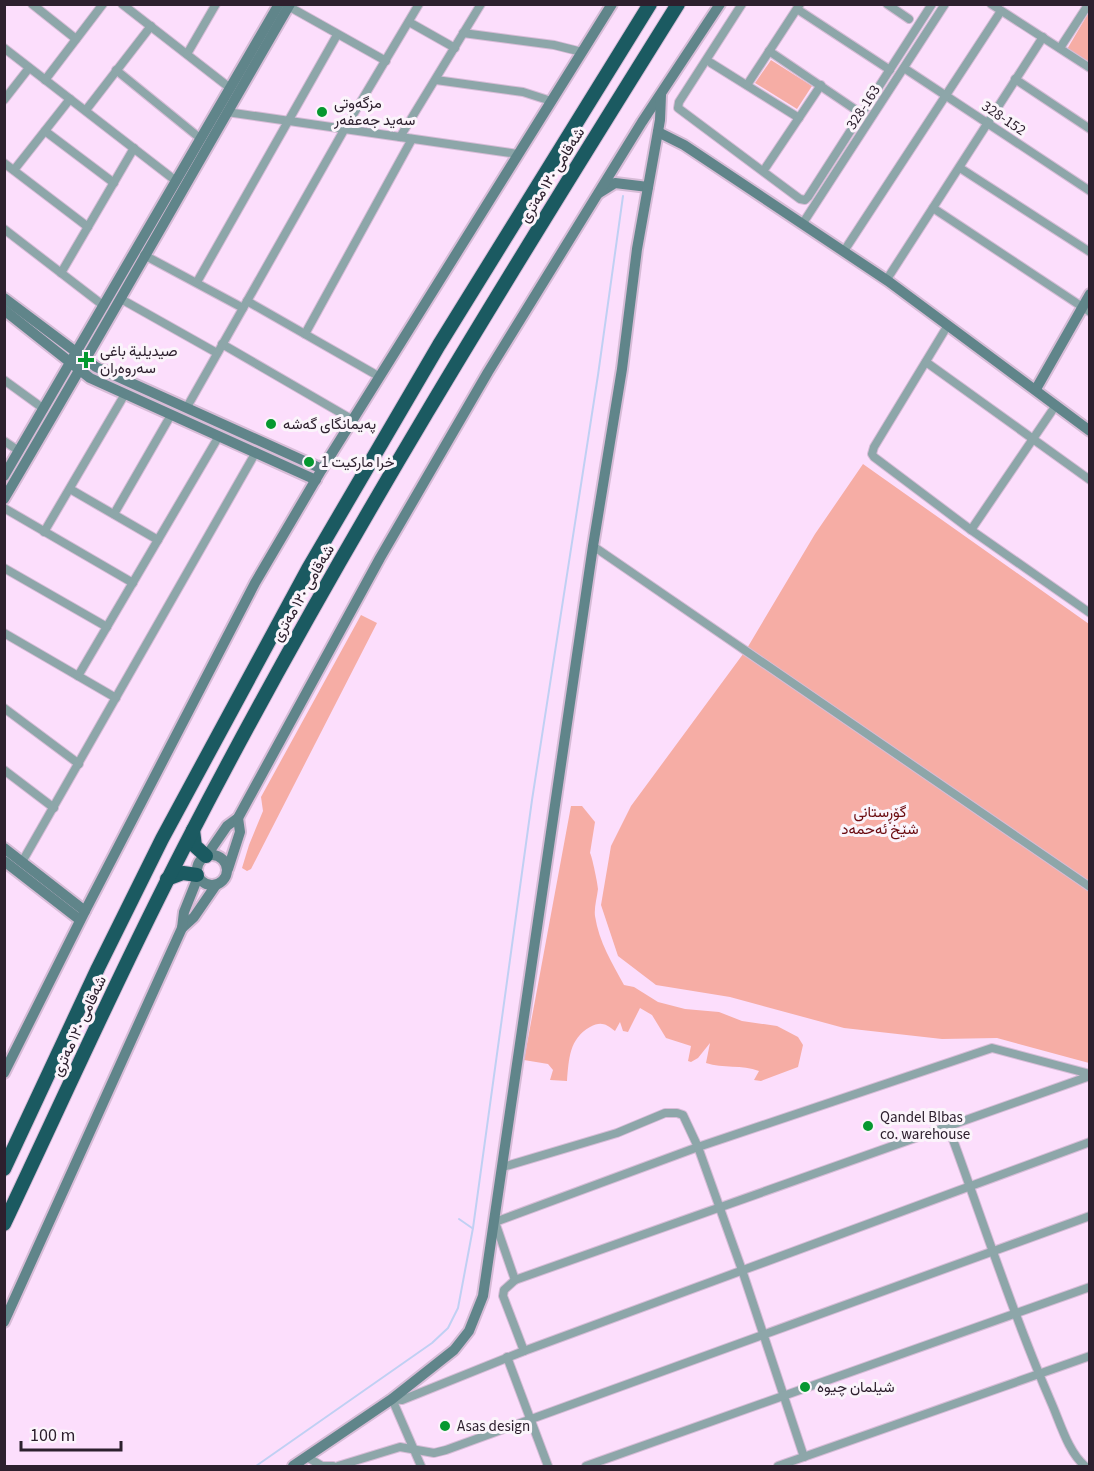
<svg xmlns="http://www.w3.org/2000/svg" width="1094" height="1471" font-family="'Source Sans 3',Vazirmatn,sans-serif">
<rect width="100%" height="100%" fill="#fcdefc"/>
<g fill="#f6ada5">
<polygon points="1089,12 1089,66 1066,51"/>
<polygon points="771,60 812,86 797,109 755,83"/>
<polygon points="863,464 1089,624 1089,1063 997,1038 942,1039 844,1028 730,997 656,985 618,956 601,905 611,846 631,806 746,650 815,534"/>
<polygon points="361,615 377,623 251,869 247,871 242,868 249,845 263,811 261,797"/>
<path d="M571 806H582L595 822 590 853C592 856 598 885 598 889 597 898 594 907 595 916 599 942 612 963 624 985L634 987 658 1002 685 1009 719 1012 742 1021 777 1026 798 1037 803 1045 798 1067 761 1081 754 1080 759 1071C742 1064 723 1069 706 1063L710 1043 698 1058 691 1062 688 1061 691 1046 666 1038 652 1015 640 1008 628 1032 623 1031 620 1022 615 1031C606 1024 601 1021 590 1027 569 1039 569 1059 567 1081L550 1080 553 1070 548 1064 524 1060Z"/>
</g>
<g fill="none" stroke-linecap="round" stroke-linejoin="round">
<g stroke="#c0d0f3" stroke-width="2">
<polyline points="459,1219 472,1228"/>
<polyline points="256,1466 432,1343 448,1328 458,1308 473,1228 532,800 598,375 623,196"/>
</g>
<defs>
<g id="street">
<polyline points="32,4 76,39"/>
<polyline points="122,4 230,88"/>
<polyline points="742,4 679,102 678,108 800,199 805,200 808,197 932,4"/>
<polyline points="887,4 909,19"/>
<polyline points="991,4 1090,68"/>
<polyline points="288,6 386,61"/>
<polyline points="797,9 890,70"/>
<polyline points="409,22 455,48"/>
<polyline points="463,33 554,45 582,52"/>
<polyline points="4,48 176,181"/>
<polyline points="1060,48 1088,5"/>
<polyline points="769,51 856,110"/>
<polyline points="187,54 216,4"/>
<polyline points="711,63 799,118"/>
<polyline points="904,68 1090,191"/>
<polyline points="116,70 201,139"/>
<polyline points="1015,79 1090,129"/>
<polyline points="45,80 103,4"/>
<polyline points="436,80 523,92 551,101"/>
<polyline points="747,85 800,4"/>
<polyline points="4,100 29,68"/>
<polyline points="86,110 151,26"/>
<polyline points="227,112 518,154"/>
<polyline points="45,131 114,183"/>
<polyline points="400,137 481,4"/>
<polyline points="4,163 88,227"/>
<polyline points="766,167 821,85"/>
<polyline points="960,168 1090,252"/>
<polyline points="14,170 70,99"/>
<polyline points="933,208 1090,312"/>
<polyline points="803,223 945,4"/>
<polyline points="4,229 104,306"/>
<polyline points="844,251 1001,11"/>
<polyline points="144,255 243,308"/>
<polyline points="61,273 134,148"/>
<polyline points="889,276 1043,37"/>
<polyline points="197,282 337,35"/>
<polyline points="121,299 217,353"/>
<polyline points="247,301 380,377"/>
<polyline points="948,325 874,447 872,454 874,457 971,530 1090,613"/>
<polyline points="305,334 412,139"/>
<polyline points="222,344 353,420"/>
<polyline points="926,362 1090,480"/>
<polyline points="4,380 44,409"/>
<polyline points="187,407 344,130 419,4"/>
<polyline points="4,441 19,451"/>
<polyline points="70,489 158,540"/>
<polyline points="4,508 133,583"/>
<polyline points="114,514 171,415"/>
<polyline points="971,530 1056,405"/>
<polyline points="44,532 125,394"/>
<polyline points="593,546 1090,887"/>
<polyline points="4,568 107,627"/>
<polyline points="4,633 116,698"/>
<polyline points="78,676 219,436"/>
<polyline points="4,708 79,764"/>
<polyline points="4,770 54,808"/>
<polyline points="22,862 256,452"/>
<polyline points="1090,1074 992,1048 698,1147 495,1222 515,1280 1090,1076"/>
<path d="M948 1126C982 1218 1012 1312 1051 1402 1060 1422 1068 1452 1085 1466"/>
<polyline points="503,1167 617,1133 665,1113 677,1113 683,1115 698,1147 742,1270 804,1457"/>
<polyline points="515,1280 504,1290 503,1296 524,1351"/>
<polyline points="507,1357 548,1466"/>
<polyline points="307,1457 322,1466 333,1466"/>
<polyline points="338,1466 400,1447 434,1453 446,1450 1090,1216"/>
<polyline points="421,1466 392,1399 402,1400 417,1394 524,1351 1090,1142"/>
<polyline points="586,1466 1090,1287"/>
<polyline points="778,1466 1090,1356"/>
</g>
<g id="secondary">
<polyline points="658,132 684,145 888,281 1090,431"/>
<polyline points="599,193 615,183 648,187"/>
<polyline points="4,298 96,367 322,469"/>
<polyline points="4,310 90,378 316,480"/>
<polyline points="1036,389 1090,294"/>
<polyline points="4,476 279,4"/>
<path d="M4 499C101 335 194 169 290 4"/>
<polyline points="4,848 85,911"/>
<circle cx="212" cy="870" r="15"/>
<polyline points="207,855 227,826 238,818 380,558 488,372 642,122 720,4"/>
<polyline points="4,861 80,920"/>
<polyline points="228,869 240,832 238,818"/>
<polyline points="182,928 194,917 216,885"/>
<polyline points="4,1073 85,911 255,583 322,469 612,4"/>
<polyline points="4,1322 182,928 184,912 198,877"/>
<polyline points="293,1466 392,1399 454,1350 469,1331 483,1296 593,546 622,369 637,249 660,120 661,95"/>
</g>
<g id="highway">
<polyline points="193,830 195,846 206,856"/>
<polyline points="167,879 183,873 197,875"/>
<polyline points="4,1169 98,968 162,839 308,569 439,345 650,4"/>
<path d="M4 1224C66 1093 125 961 192 832 339 548 508 276 678 4"/>
</g>
</defs>
<use href="#street" stroke="#d7bcd7" stroke-width="10"/>
<use href="#secondary" stroke="#d7bcd7" stroke-width="14"/>
<use href="#highway" stroke="#d7bcd7" stroke-width="16"/>
<use href="#street" stroke="#8da6a9" stroke-width="8"/>
<use href="#secondary" stroke="#60858a" stroke-width="10"/>
<use href="#highway" stroke="#1b5a61" stroke-width="14"/>
</g>
<g fill="#05982f" stroke="#fbf4fb" stroke-width="2">
<circle cx="322" cy="112" r="6"/>
<path d="M83 351h6v6h6v6h-6v6h-6v-6h-6v-6h6z"/>
<circle cx="271" cy="424" r="6"/>
<circle cx="309" cy="462" r="6"/>
<circle cx="868" cy="1126" r="6"/>
<circle cx="805" cy="1387" r="6"/>
<circle cx="445" cy="1426" r="6"/>
</g>
<g text-anchor="middle" stroke-width="6" stroke-linejoin="round" paint-order="stroke">
<g font-size="15" fill="#2d202e" stroke="#fbf4fb" text-anchor="start">
<text x="334" y="108">مزگەوتی<tspan x="334" dy="17">سەید جەعفەر</tspan></text>
<text x="100" y="356">صيديلیة باغی<tspan x="100" dy="17">سەروەران</tspan></text>
<text x="283" y="429">پەیمانگای گەشە</text>
<text x="321" y="467">خرا ماركيت 1</text>
<text x="880" y="1122">Qandel Blbas<tspan x="880" dy="17">co. warehouse</tspan></text>
<text x="817" y="1392">شيلمان چیوه</text>
<text x="457" y="1431">Asas design</text>
</g>
<g font-size="15" fill="#2d202e" stroke="#fbf4fb">
<text transform="translate(863 107) rotate(-57)" y="5">328-163</text>
<text transform="translate(1004 118) rotate(34)" y="5">328-152</text>
<text transform="translate(552 175) rotate(-58)" y="5">شەقامی ١٢٠ مەتری</text>
<text transform="translate(303 593) rotate(-60)" y="5">شەقامی ١٢٠ مەتری</text>
<text transform="translate(79 1026) rotate(-65)" y="5">شەقامی ١٢٠ مەتری</text>
</g>
<g font-size="15" fill="#6a0a0f" stroke="#fbf4fb">
<text x="880" y="817">گۆڕستانی<tspan x="880" dy="17">شێخ ئەحمەد</tspan></text>
</g>
</g>
<rect width="1094" height="1471" fill="none" stroke="#2d202e" stroke-width="12"/>
<path d="M21 1441v9h100v-9" fill="none" stroke="#2d202e" stroke-width="3"/>
<text x="30" y="1441" font-size="18" fill="#2d202e" stroke="#fbf4fb" stroke-width="4.5" paint-order="stroke">100 m</text>
</svg>
